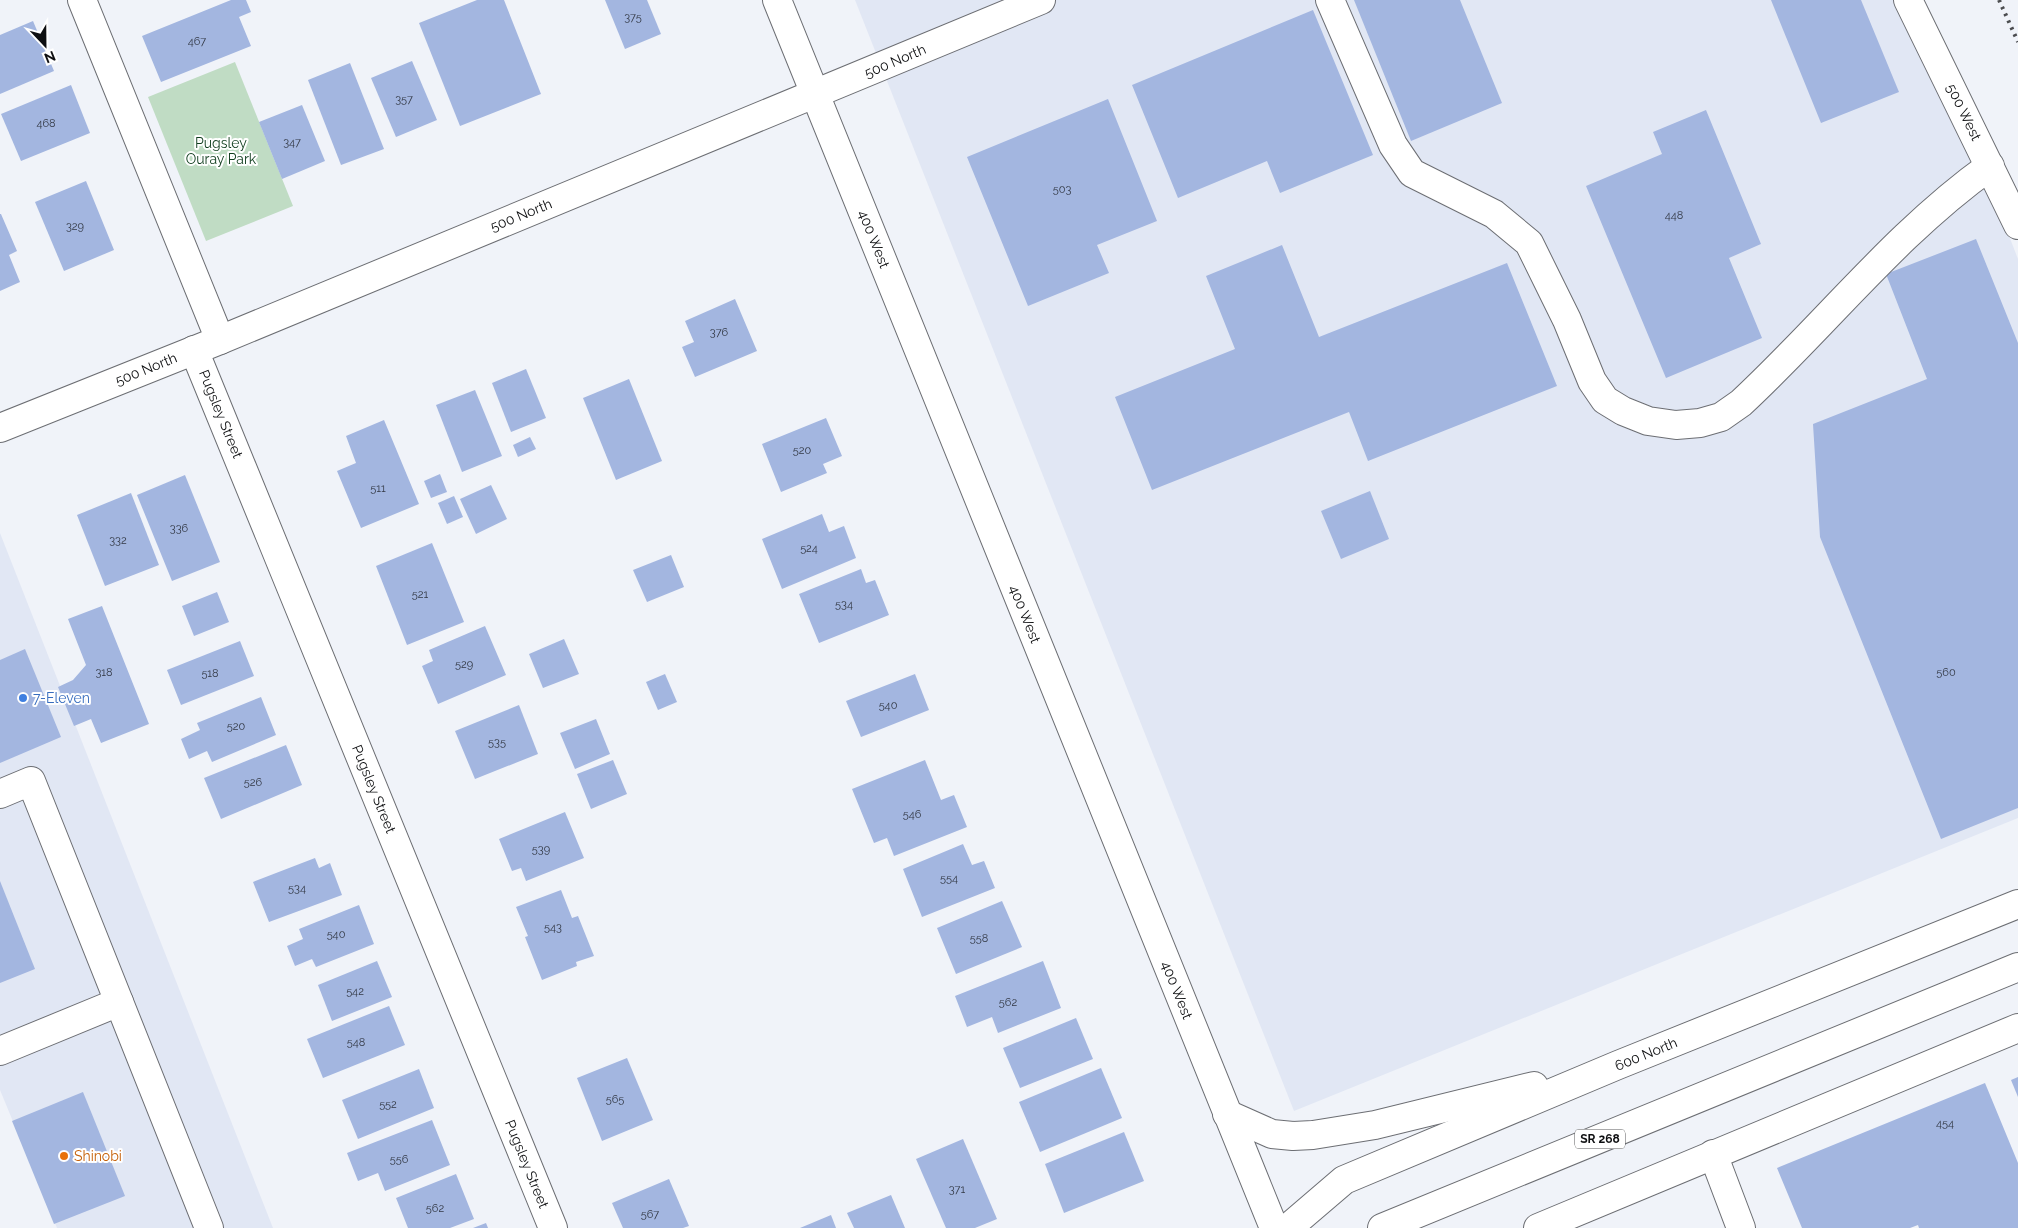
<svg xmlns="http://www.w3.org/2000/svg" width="2018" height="1228" font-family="Raleway,sans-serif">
<rect width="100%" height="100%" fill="#f0f3f9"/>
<g fill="#e1e7f4">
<polygon points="855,0 1918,0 2018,259 2018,818 1294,1111"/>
<polygon points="0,533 273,1228 57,1228 0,1090"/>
</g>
<polygon fill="#c0dcc4" points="235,62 293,206 206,241 148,97"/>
<g fill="#a3b6e0">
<polygon points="231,0 246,0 251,12 239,17 251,46 161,82 142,36"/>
<polygon points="477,0 504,0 541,94 460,126 419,23"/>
<polygon points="605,0 647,0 661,34 625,49"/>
<polygon points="1354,0 1460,0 1502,103 1411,141"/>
<polygon points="1771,0 1861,0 1899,92 1821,123"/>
<polygon points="1313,10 1373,155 1280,193 1267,161 1178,198 1132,85"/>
<polygon points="33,21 54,71 0,94 0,35"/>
<polygon points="412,61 437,120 396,137 371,78"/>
<polygon points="350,63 384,149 341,165 308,80"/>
<polygon points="71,85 90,133 21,161 1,114"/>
<polygon points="1108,99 1157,221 1097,245 1109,273 1028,306 967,157"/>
<polygon points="302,105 325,161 282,179 259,122"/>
<polygon points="1706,110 1761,244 1729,258 1762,338 1666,378 1586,186 1662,154 1653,132"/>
<polygon points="86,181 114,250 64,271 35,202"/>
<polygon points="0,214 1,214 17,251 9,255 20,282 0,291"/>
<polygon points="1976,239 2018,343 2018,808 1941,839 1820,537 1813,424 1927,379 1886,274"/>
<polygon points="1282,245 1319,337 1507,263 1557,386 1368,461 1349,412 1152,490 1115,397 1235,349 1206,276"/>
<polygon points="735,299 757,351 695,377 682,347 694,342 685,321"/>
<polygon points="526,369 546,418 511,432 492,383"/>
<polygon points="629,379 662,461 616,480 583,398"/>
<polygon points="475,390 502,456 462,472 436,405"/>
<polygon points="826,418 842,456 823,464 827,473 781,492 762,444"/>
<polygon points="384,420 419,504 361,528 337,471 356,463 346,436"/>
<polygon points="530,437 536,449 518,457 513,445"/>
<polygon points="440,474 447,492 431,498 424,481"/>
<polygon points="185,475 220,562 172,581 137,495"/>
<polygon points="491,485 507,519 476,534 460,499"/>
<polygon points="1370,491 1389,539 1341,559 1321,511"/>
<polygon points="131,493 159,565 105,586 77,515"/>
<polygon points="454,496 463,517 447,524 438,503"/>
<polygon points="822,514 829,532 844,526 856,558 782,589 762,539"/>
<polygon points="432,543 464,622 407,645 376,566"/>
<polygon points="671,555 684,587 647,602 633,570"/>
<polygon points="861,569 866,583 875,580 889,615 819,643 799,594"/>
<polygon points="217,592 229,622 194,636 182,606"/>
<polygon points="102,606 149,724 101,743 91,719 74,726 58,687 73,680 86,665 68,619"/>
<polygon points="485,626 506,675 438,704 422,666 433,661 429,650"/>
<polygon points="564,639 579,674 543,688 529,654"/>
<polygon points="240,641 254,676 181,705 167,670"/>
<polygon points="25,649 61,737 0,763 0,660"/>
<polygon points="665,674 677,702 658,710 646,682"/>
<polygon points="915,674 929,710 861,737 846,701"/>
<polygon points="261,697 276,735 212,762 207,751 189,759 181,739 200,730 197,723"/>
<polygon points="519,705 538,754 475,779 455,731"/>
<polygon points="596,719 610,754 575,769 560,733"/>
<polygon points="286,745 302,785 221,819 204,778"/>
<polygon points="613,760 627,794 591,809 577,774"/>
<polygon points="925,760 941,800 954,795 967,827 894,856 887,838 874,843 852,789"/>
<polygon points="565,812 584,858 526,881 521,868 512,871 499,839"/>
<polygon points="963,844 972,865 984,861 995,888 922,917 903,869"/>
<polygon points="315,858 319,868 330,863 342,895 269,922 253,882"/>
<polygon points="0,881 35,969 0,983"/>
<polygon points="561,890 572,918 578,916 594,956 576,962 577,966 542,980 525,937 528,936 516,907"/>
<polygon points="1002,901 1022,947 956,974 937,928"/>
<polygon points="359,905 374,944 316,967 312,959 295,966 287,946 303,939 299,929"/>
<polygon points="377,961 392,997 332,1021 318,985"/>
<polygon points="1043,961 1061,1008 998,1033 992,1017 967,1027 955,996"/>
<polygon points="389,1006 405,1045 323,1078 307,1039"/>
<polygon points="1076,1018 1093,1059 1020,1088 1003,1048"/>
<polygon points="627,1058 653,1120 602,1141 577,1078"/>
<polygon points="1101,1068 1122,1118 1040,1152 1019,1102"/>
<polygon points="419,1069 434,1108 358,1139 342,1100"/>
<polygon points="2018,1077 2018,1097 2011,1080"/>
<polygon points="1985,1083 2018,1163 2018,1228 1919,1228 1918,1225 1910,1228 1802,1228 1777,1168"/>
<polygon points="83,1092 125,1196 54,1224 12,1121"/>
<polygon points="432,1120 450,1165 385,1191 378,1173 358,1181 347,1153"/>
<polygon points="1124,1132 1144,1181 1064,1213 1045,1164"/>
<polygon points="963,1139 997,1219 975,1228 946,1228 916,1159"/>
<polygon points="456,1174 474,1219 450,1228 408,1228 396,1198"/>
<polygon points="669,1179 689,1226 683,1228 623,1228 612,1203"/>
<polygon points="891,1195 905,1228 854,1228 847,1213"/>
<polygon points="831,1215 836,1228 800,1228"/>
<polygon points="486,1223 488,1228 473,1228"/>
</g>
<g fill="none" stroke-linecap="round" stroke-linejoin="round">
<defs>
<g id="minor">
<polyline points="82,0 220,340"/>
<polyline points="777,0 1274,1228"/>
<path d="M1330 0 1393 145 1412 173 1494 214 1529 243 1567 320 1592 381 1605 400 1623 411 1648 421 1676 425 1700 423 1721 417 1741 403C1825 325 1896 233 1990 166"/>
<polyline points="1908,0 2018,225"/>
<polyline points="194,350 553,1228"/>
<polyline points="0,428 220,340 1041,0"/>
<polyline points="0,794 31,781 209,1228"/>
<polyline points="0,1051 119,1002"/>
<polyline points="1713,1154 1741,1228"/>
<polyline points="1538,1228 2018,1028"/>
</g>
<g id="major">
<polyline points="1227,1114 1272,1134 1293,1136 1313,1135 1375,1125 1534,1086"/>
<polyline points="1288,1228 1344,1180 1618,1065 2018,904"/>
<polyline points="1382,1228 2018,967"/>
</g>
</defs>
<use href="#minor" stroke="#6c6e73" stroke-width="30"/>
<use href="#major" stroke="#6c6e73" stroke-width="30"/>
<use href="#minor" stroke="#fff" stroke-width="28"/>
<use href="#major" stroke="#fff" stroke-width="28"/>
<polyline stroke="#4c4d50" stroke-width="4" stroke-dasharray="2.5 5" stroke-linecap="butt" points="1999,0 2018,42"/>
</g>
<circle fill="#3f7fe0" stroke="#fff" stroke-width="2" cx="23" cy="698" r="5"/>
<circle fill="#e8710a" stroke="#fff" stroke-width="2" cx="64" cy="1156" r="5"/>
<g text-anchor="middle" stroke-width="4" stroke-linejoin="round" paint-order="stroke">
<g font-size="11" fill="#333945">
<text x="633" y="21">375</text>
<text x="197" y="45">467</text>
<text x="404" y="103">357</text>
<text x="46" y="127">468</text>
<text x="292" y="146">347</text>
<text x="1062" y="193">503</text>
<text x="1674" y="219">448</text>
<text x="75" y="230">329</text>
<text x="719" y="336">376</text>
<text x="802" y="454">520</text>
<text x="378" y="492">511</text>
<text x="179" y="532">336</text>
<text x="118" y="544">332</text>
<text x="809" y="552">524</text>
<text x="420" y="598">521</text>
<text x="844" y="608">534</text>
<text x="464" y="668">529</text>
<text x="104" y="676">318</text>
<text x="1946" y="676">560</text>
<text x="210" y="677">518</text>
<text x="888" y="709">540</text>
<text x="236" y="730">520</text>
<text x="497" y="746">535</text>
<text x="253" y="786">526</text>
<text x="912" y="818">546</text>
<text x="541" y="853">539</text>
<text x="949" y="882">554</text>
<text x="297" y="892">534</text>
<text x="553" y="931">543</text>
<text x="336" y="938">540</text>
<text x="979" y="942">558</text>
<text x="355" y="995">542</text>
<text x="1008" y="1006">562</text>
<text x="356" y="1046">548</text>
<text x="615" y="1103">565</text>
<text x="388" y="1108">552</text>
<text x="1945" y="1127">454</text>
<text x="399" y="1163">556</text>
<text x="957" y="1193">371</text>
<text x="435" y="1212">562</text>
<text x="650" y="1218">567</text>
</g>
<rect fill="#fff" stroke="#565758" stroke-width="1" x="1575" y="1129.5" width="50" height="19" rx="4"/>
<g font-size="12" font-weight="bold" fill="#0e0f11">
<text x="1600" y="1143">SR 268</text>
</g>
<g font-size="14" fill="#0e0f11" stroke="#fff">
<text transform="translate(895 61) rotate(-23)" y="5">500 North</text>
<text transform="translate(1964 112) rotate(64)" y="5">500 West</text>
<text transform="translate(521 215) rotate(-22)" y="5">500 North</text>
<text transform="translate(874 239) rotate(68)" y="5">400 West</text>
<text transform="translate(146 369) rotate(-22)" y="5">500 North</text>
<text transform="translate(221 414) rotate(68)" y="5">Pugsley Street</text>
<text transform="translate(1025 614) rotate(68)" y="5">400 West</text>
<text transform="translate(374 789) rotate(68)" y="5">Pugsley Street</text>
<text transform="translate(1177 990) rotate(68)" y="5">400 West</text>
<text transform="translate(1646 1054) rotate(-22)" y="5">600 North</text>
<text transform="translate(527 1164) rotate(68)" y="5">Pugsley Street</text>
</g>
<g font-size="14" fill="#0f3d1d" stroke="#fff">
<text x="221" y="148">Pugsley<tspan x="221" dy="16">Ouray Park</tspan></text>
</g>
<g font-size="14" fill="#366cbe" stroke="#fff" text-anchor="start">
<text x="33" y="703">7-Eleven</text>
</g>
<g font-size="14" fill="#c56008" stroke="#fff" text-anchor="start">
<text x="74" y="1161">Shinobi</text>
</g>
</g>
<g transform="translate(45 45) rotate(158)" stroke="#ffffff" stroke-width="4" paint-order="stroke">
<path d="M0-4L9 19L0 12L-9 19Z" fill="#0e0f11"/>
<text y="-8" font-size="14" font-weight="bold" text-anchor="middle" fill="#0e0f11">N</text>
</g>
</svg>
